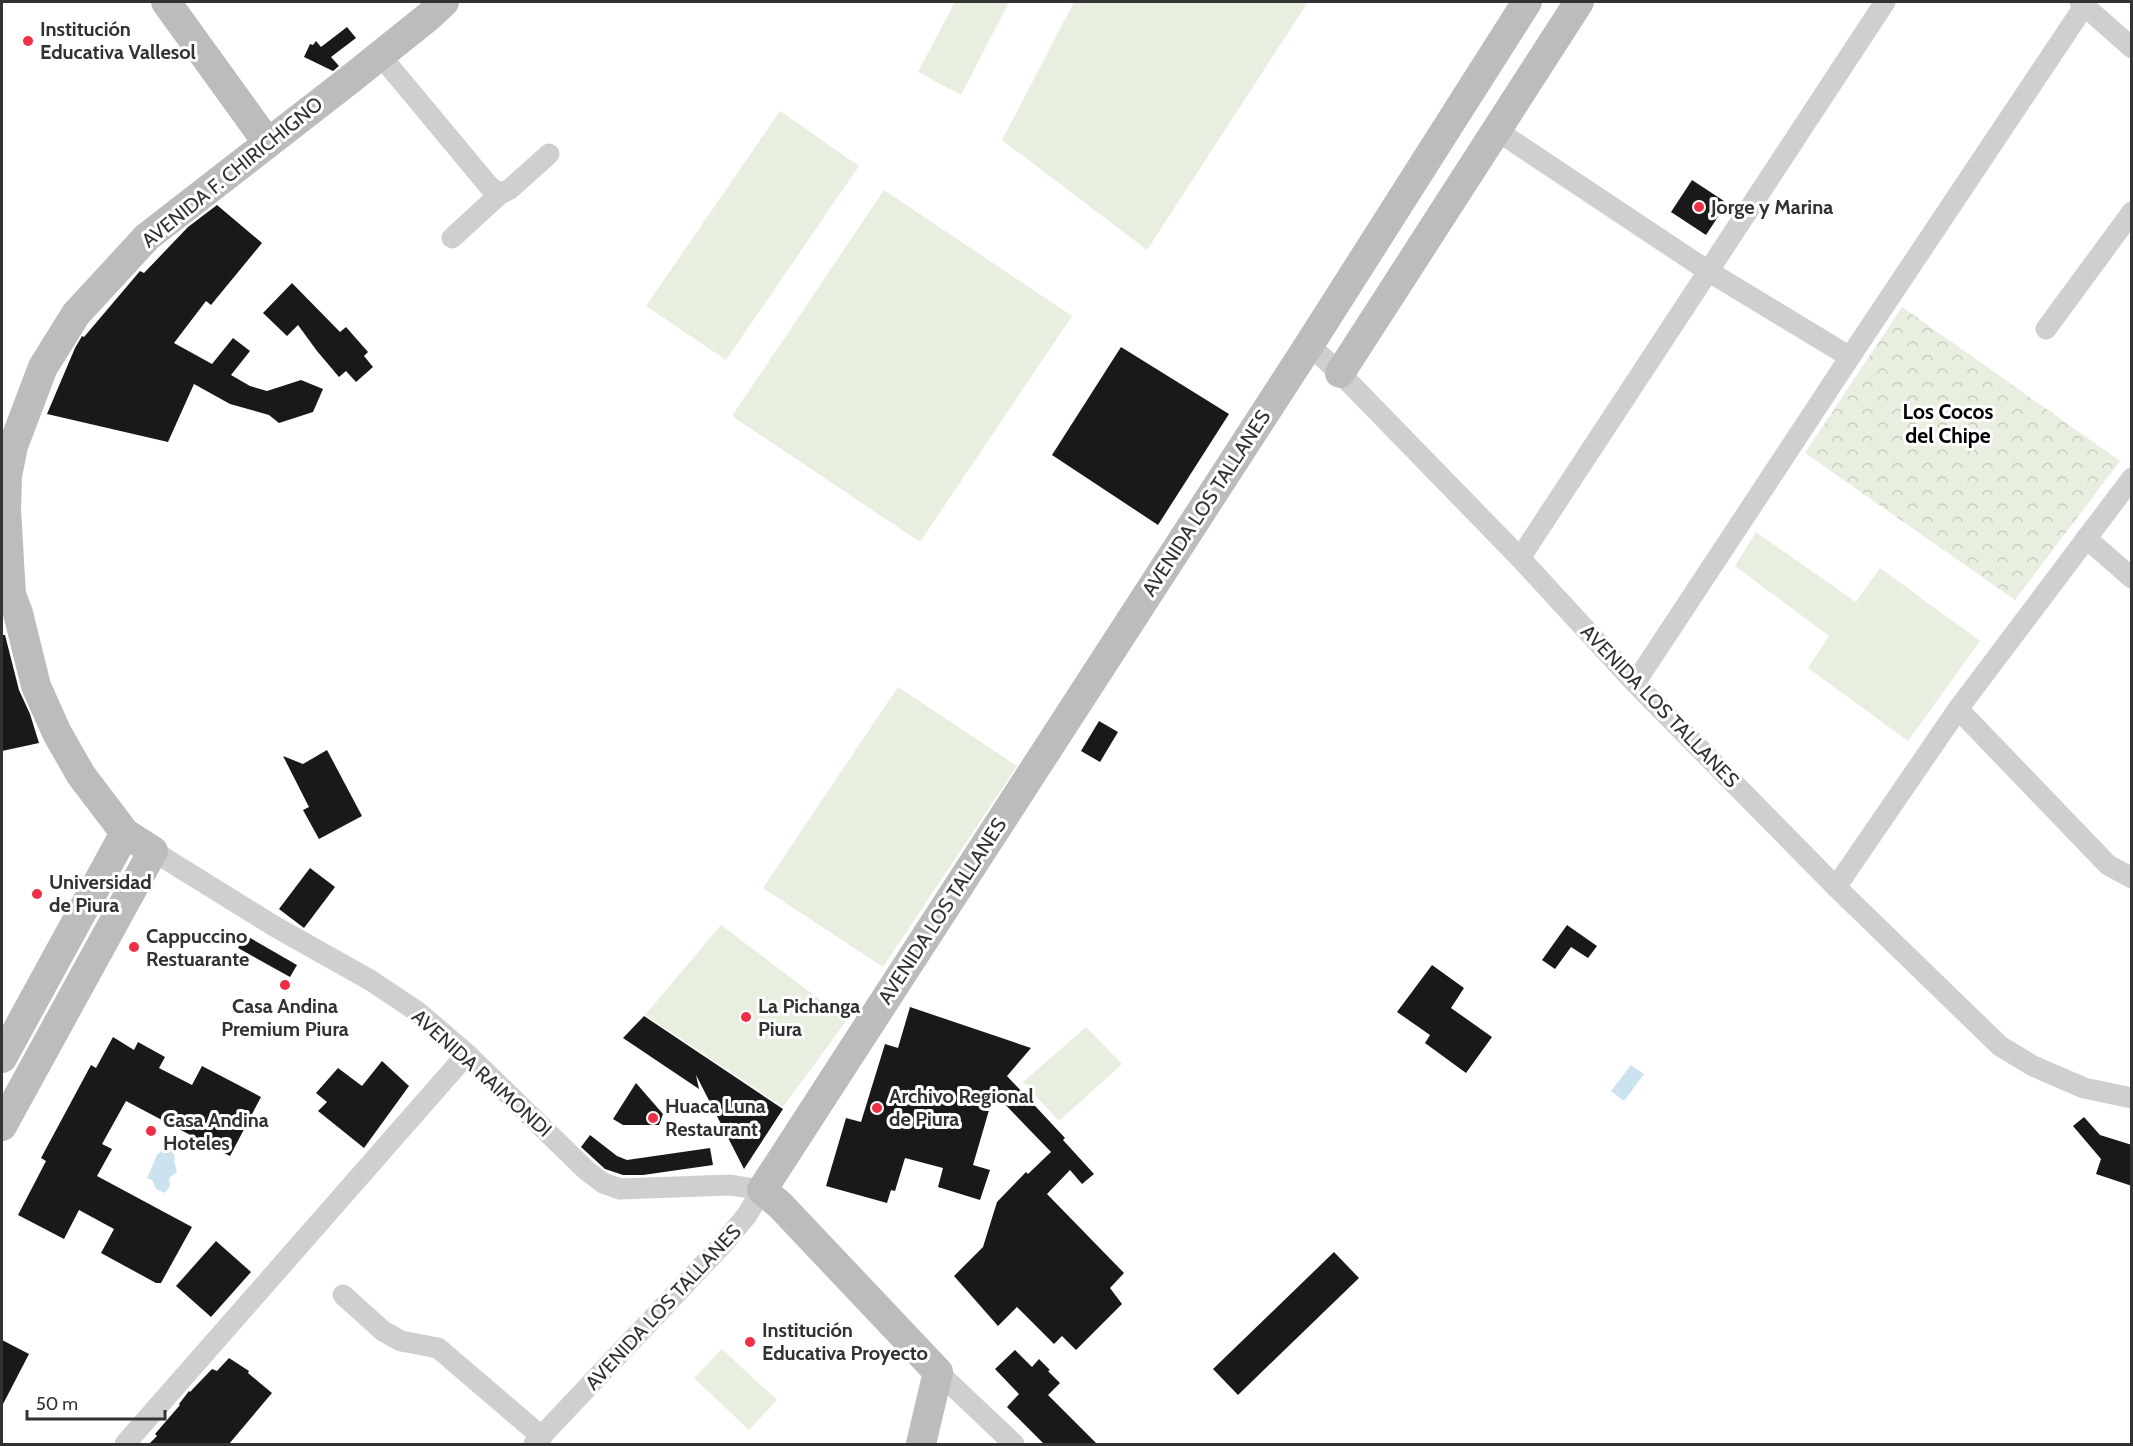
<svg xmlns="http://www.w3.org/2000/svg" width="2133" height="1446" font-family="Cabin,sans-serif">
<defs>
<pattern id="forest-crowns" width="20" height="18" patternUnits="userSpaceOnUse" patternTransform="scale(1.5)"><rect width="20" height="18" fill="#e9efe0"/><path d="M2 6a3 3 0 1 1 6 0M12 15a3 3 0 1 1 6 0" fill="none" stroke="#c8cdc1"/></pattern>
</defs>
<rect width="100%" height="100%" fill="#fff"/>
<g fill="#e9efe0">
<polygon points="955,2 1009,2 961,95 918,72"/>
<polygon points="1074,2 1308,2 1147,250 1002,140"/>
<polygon points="780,111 859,166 726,360 646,306"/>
<polygon points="884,190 1072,316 920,542 732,416"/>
<polygon points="1756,532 1856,602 1880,568 1980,641 1908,741 1808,668 1829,636 1735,566"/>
<polygon points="898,687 1017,766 883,967 763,888"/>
<polygon points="721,925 847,1020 783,1107 645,1015"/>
<polygon points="1086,1027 1122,1064 1059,1121 1023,1082"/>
<polygon points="722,1349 777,1400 749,1430 694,1378"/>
</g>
<polygon fill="url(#forest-crowns)" points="1902,307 2120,461 2015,600 1805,453"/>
<g fill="#cce3ef">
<polygon points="1631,1065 1644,1074 1624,1101 1611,1091"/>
<polygon points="166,1147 171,1150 175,1157 174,1161 177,1172 169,1178 170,1186 165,1193 156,1189 152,1180 147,1178 157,1155"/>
</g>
<g fill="#191919">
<polygon points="347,27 356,38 331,57 339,66 333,71 304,57 310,44 313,45 316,41 321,47"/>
<polygon points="1692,180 1727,203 1706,235 1671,212"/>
<polygon points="217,205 262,243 211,305 206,301 174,343 212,364 233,338 250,351 231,375 250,386 267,391 301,380 323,389 313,412 279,423 269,415 230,404 194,384 168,442 47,414 75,348 82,336 84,337 140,271 144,273 188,227"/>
<polygon points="292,283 340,332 346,327 368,352 364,356 373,367 356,382 346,371 339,377 317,351 298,325 287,336 263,313"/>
<polygon points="1121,347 1229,414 1158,525 1052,455"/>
<polygon points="2,635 5,635 19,690 30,714 39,743 2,751"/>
<polygon points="1099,721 1118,732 1100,762 1081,751"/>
<polygon points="327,750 362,816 319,839 303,810 309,807 283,756 303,764"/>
<polygon points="310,868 335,887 304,928 279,909"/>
<polygon points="1567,925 1597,946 1588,958 1571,947 1555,969 1542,960"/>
<polygon points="245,935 297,965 290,977 238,948"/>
<polygon points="1432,965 1464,988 1451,1008 1492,1037 1466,1073 1425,1043 1430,1035 1397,1012"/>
<polygon points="910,1007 1031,1048 1007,1076 1065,1138 1063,1140 1094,1174 1082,1184 1070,1170 1047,1194 1124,1273 1110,1288 1122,1304 1076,1350 1062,1336 1054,1344 1017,1307 998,1326 954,1276 983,1247 997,1202 1026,1172 1028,1174 1051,1152 994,1093 973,1165 990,1170 980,1200 938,1187 943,1168 905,1158 895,1191 891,1190 887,1203 826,1186 846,1118 861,1122 885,1044 898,1048"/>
<polygon points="644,1016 783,1109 744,1169 696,1075 699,1089 623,1038"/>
<polygon points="113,1037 134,1050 138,1042 165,1057 159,1068 192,1085 202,1066 261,1097 230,1156 126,1101 102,1144 112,1149 97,1176 192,1227 161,1283 156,1283 101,1253 114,1229 79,1210 64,1239 18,1215 46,1161 41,1158 91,1065 96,1068"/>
<polygon points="382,1061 409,1086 364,1148 318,1111 327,1102 316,1093 338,1068 362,1086"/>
<polygon points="636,1083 663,1114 659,1125 623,1125 613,1119"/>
<polygon points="2084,1117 2100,1135 2132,1145 2132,1186 2096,1174 2101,1159 2073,1126"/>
<polygon points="590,1135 617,1156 627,1160 710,1148 713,1165 643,1175 623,1175 605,1169 581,1147"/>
<polygon points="216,1241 251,1272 211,1317 176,1286"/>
<polygon points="1334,1252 1359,1278 1238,1395 1213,1369"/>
<polygon points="2,1340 29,1354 2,1406"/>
<polygon points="1015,1350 1032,1367 1039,1359 1050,1370 1048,1371 1060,1383 1048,1395 1097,1444 1044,1444 1007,1407 1019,1394 995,1369"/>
<polygon points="229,1358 249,1371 248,1373 272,1393 229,1444 149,1444 157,1436 155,1434 180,1405 179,1404 189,1391 190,1392 212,1369 217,1371"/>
</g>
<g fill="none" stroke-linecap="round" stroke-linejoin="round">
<g stroke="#cfcfcf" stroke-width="21">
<polyline points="2080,2 2132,48"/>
<polyline points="380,55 489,186 500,194 510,189 549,154"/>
<polyline points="1496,130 1708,271 1850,357"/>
<polyline points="452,238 500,194"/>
<polyline points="2046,329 2132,212"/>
<polyline points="1309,345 1340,373 1520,558 1635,683 1836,887 2000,1046 2033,1066 2084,1088 2132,1098"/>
<polyline points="2086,538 2132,578"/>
<polyline points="1520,558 1885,2"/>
<polyline points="1635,683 1850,357 2085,5"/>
<polyline points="1958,709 2108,865 2132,878"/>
<polyline points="153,851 274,926 370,980 418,1012 467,1054 586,1170 603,1183 620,1189 730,1185 762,1190 747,1215 722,1245 534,1444"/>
<polyline points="1836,887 1958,709 2132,478"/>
<polyline points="343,1295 383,1331 401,1341 438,1348 542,1437"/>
<polyline points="938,1372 1014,1444"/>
<polyline points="125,1444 467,1054"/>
</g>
<g stroke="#bcbcbc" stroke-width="30">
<polyline points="166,2 267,142"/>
<polyline points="1340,373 1579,2"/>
<polyline points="2,1058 125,833"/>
<polyline points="2,1126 153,851 125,833 81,775 57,733 36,686 18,613 11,595 6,509 7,476 13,446 43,367 76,314 147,237 348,81 428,17 444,2"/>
<polyline points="921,1444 938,1372 780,1205 762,1190 1309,345 1527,2"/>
</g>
</g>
<g fill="#ee2f46" stroke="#fff" stroke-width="2">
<circle cx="28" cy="41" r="6"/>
<circle cx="1699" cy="207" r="6"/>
<circle cx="37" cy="894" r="6"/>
<circle cx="134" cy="947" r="6"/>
<circle cx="285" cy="985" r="6"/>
<circle cx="746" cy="1017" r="6"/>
<circle cx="877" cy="1108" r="6"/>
<circle cx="653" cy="1118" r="6"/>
<circle cx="151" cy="1131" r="6"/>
<circle cx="750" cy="1342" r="6"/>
</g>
<g text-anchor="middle" stroke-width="6" stroke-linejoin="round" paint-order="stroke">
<g font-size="20" font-weight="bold" fill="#323232" stroke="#fff" text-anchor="start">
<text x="40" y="36">Institución<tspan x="40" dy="23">Educativa Vallesol</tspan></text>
<text x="1711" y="214">Jorge y Marina</text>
<text x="49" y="889">Universidad<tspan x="49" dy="23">de Piura</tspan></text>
<text x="146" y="943">Cappuccino<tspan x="146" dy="23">Restuarante</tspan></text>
<text x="285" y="1013" text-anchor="middle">Casa Andina<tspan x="285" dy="23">Premium Piura</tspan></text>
<text x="758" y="1013">La Pichanga<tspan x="758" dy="23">Piura</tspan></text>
<text x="889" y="1103">Archivo Regional<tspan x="889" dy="23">de Piura</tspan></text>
<text x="665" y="1113">Huaca Luna<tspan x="665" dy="23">Restaurant</tspan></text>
<text x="163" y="1127">Casa Andina<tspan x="163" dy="23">Hoteles</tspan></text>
<text x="762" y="1337">Institución<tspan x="762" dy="23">Educativa Proyecto</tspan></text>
</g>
<g font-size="20" fill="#323232" stroke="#fff">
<text transform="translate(232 172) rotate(-39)" y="7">AVENIDA F. CHIRICHIGNO</text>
<text transform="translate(1206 503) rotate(-57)" y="7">AVENIDA LOS TALLANES</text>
<text transform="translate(1660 706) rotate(46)" y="7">AVENIDA LOS TALLANES</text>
<text transform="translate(942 911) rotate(-57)" y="7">AVENIDA LOS TALLANES</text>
<text transform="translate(482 1073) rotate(42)" y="7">AVENIDA RAIMONDI</text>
<text transform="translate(663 1307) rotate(-47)" y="7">AVENIDA LOS TALLANES</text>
</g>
<g font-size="21" font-weight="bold" fill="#000" stroke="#fff">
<text x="1948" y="419">Los Cocos<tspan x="1948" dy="24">del Chipe</tspan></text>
</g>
</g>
<rect width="2133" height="1446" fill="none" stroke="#323232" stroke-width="6"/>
<path d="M27 1410v9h138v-9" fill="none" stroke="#323232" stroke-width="3"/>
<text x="36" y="1410" font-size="18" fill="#323232" stroke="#ffffff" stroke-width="4.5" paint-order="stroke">50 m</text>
</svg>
